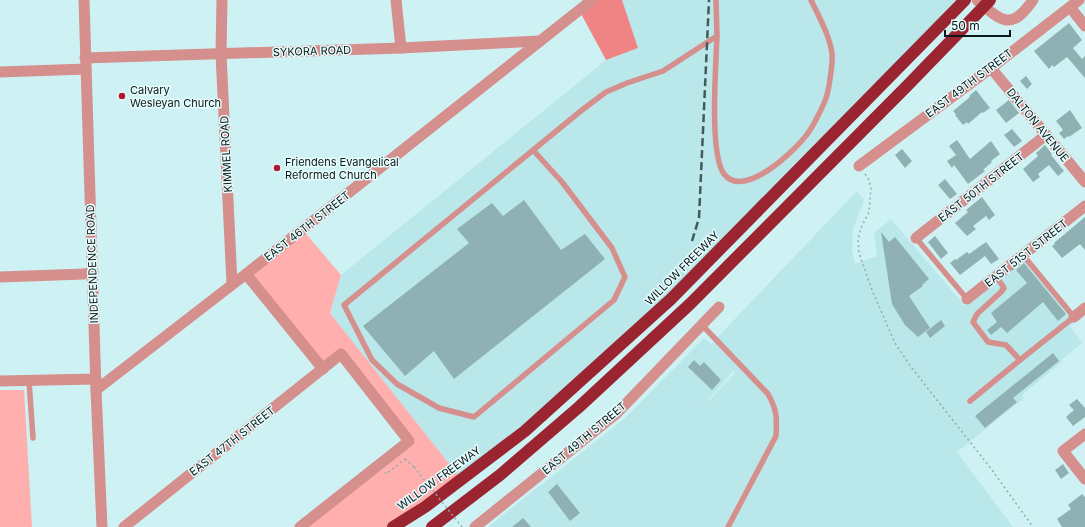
<svg xmlns="http://www.w3.org/2000/svg" width="1085" height="527" font-family="Inter,sans-serif">
<rect width="100%" height="100%" fill="#cef2f4"/>
<g fill="#b9e7ea" fill-rule="evenodd">
<polygon points="622,0 965,0 671,299 461,479 330,313 341,275 606,60 638,48"/>
<path d="M857 191 864 200 853 229 852 250 855 264 877 256 874 233 891 219 965 306 1025 259 1075 322 1070 326 1082 343 1061 360 1062 362 1022 395 1024 398 957 452 1013 527H488L624 419 704 338 711 344ZM734 371 735 373 698 412 733 371Z"/>
</g>
<g fill="#ffb0ae">
<polygon points="302,229 341,275 330,313 461,479 393,527 300,527 409,441 341,354 323,369 246,274"/>
<polygon points="0,390 24,390 32,527 0,527"/>
</g>
<polygon fill="#ee8584" points="592,0 622,0 638,48 606,60 579,10"/>
<g fill="#8fb1b3">
<polygon points="1069,23 1082,40 1073,48 1082,59 1085,56 1085,78 1067,57 1054,67 1052,65 1049,69 1034,51"/>
<polygon points="1026,76 1032,84 1027,89 1020,81"/>
<polygon points="976,90 990,108 983,113 982,112 968,124 967,122 963,125 955,115 956,114 953,111 970,97 969,96"/>
<polygon points="1009,100 1019,113 1006,123 996,110"/>
<polygon points="1070,110 1082,128 1069,137 1068,136 1064,139 1059,133 1063,130 1056,121"/>
<polygon points="1012,129 1022,141 1014,147 1004,135"/>
<polygon points="957,140 970,159 991,141 1000,154 991,161 992,162 983,170 985,171 968,184 954,165 952,168 947,161 956,155 949,146"/>
<polygon points="1045,145 1052,154 1051,155 1064,171 1058,176 1049,165 1038,174 1040,177 1033,182 1023,169 1038,156 1036,153"/>
<polygon points="902,149 912,161 905,168 895,155"/>
<polygon points="945,179 957,194 950,199 938,185"/>
<polygon points="982,197 995,215 989,220 986,216 973,226 976,229 967,236 955,223 968,212 966,210"/>
<polygon points="524,200 561,250 585,234 605,259 454,379 434,351 405,376 363,326 469,243 457,229 492,203 503,216"/>
<polygon points="1085,217 1085,250 1080,244 1062,258 1052,246 1055,244 1054,243"/>
<polygon points="881,232 889,242 895,237 929,279 922,285 923,286 909,296 930,328 918,337 905,325 892,304"/>
<polygon points="935,236 948,253 941,259 928,242"/>
<polygon points="986,242 999,259 991,264 985,256 960,275 950,263 955,259 956,260 967,252 969,254"/>
<polygon points="1024,263 1066,314 1058,321 1043,302 1007,333 1001,327 991,335 987,330 997,322 991,313 1027,283 1016,270"/>
<polygon points="941,320 945,326 930,338 926,332"/>
<polygon points="1053,353 1059,361 1013,398 1017,402 985,428 975,416"/>
<polygon points="694,360 700,366 704,362 721,380 712,390 688,367"/>
<polygon points="1077,399 1085,408 1085,417 1073,426 1066,417 1074,410 1069,405"/>
<polygon points="1063,464 1069,473 1061,479 1055,470"/>
<polygon points="557,484 580,513 570,521 548,492"/>
<polygon points="1082,494 1085,497 1085,527 1062,527 1057,519 1071,509 1068,505"/>
<polygon points="523,518 531,527 512,527"/>
</g>
<g fill="none" stroke-linecap="round" stroke-linejoin="round">
<g stroke="#8facae" stroke-width="1.5" stroke-dasharray="2 3" stroke-linecap="butt">
<polyline points="865,174 868,178 871,188 869,212 861,228 858,239 859,253 872,290 895,343 911,367 992,470 1033,527"/>
<polyline points="405,459 414,467"/>
<polyline points="385,472 386,474 405,459"/>
</g>
<g stroke="#d58f8d" stroke-width="5.5">
<path d="M717 36C716 64 709 154 724 174 744 200 796 150 808 133 813 126 823 107 826 98 829 90 833 62 832 53 829 34 819 17 811 0"/>
<polyline points="533,150 562,182 612,248 625,277 614,300 474,417 439,408 397,384 372,360 344,305 582,110 606,92 627,83 663,71 717,36 716,0"/>
<polyline points="916,238 967,299"/>
<polyline points="996,276 1004,288 1001,292 977,314 973,322 988,342 1006,345 1020,360 1074,317 1023,255"/>
<path d="M702 325 768 394C777 410 777 417 776 436L728 527"/>
<polyline points="29,381 33,438"/>
<polyline points="970,401 1020,360"/>
</g>
<g stroke="#d58f8d" stroke-width="11">
<polyline points="84,0 96,390 102,527"/>
<polyline points="222,0 221,54 232,284"/>
<polyline points="396,0 401,48"/>
<path d="M977 0C1001 21 1011 32 1033 0"/>
<polyline points="1070,7 1085,26"/>
<polyline points="85,58 401,48 540,41"/>
<polyline points="991,68 1085,182"/>
<polyline points="0,72 86,69"/>
<polyline points="859,166 991,68 1079,0"/>
<polyline points="916,238 1046,135"/>
<polyline points="246,274 323,369"/>
<polyline points="0,277 84,274 93,272"/>
<polyline points="967,299 1085,206"/>
<polyline points="1074,317 1085,308"/>
<polyline points="0,381 96,379"/>
<polyline points="96,390 246,274 592,0"/>
<polyline points="1085,434 1063,451 1085,479"/>
<polyline points="124,527 341,354 409,441 300,527"/>
<polyline points="475,527 617,413 719,307"/>
</g>
<g stroke="#9a2530" stroke-width="12">
<polyline points="393,527 425,507 525,431 671,299 965,0"/>
<polyline points="432,527 500,475 579,407 690,304 905,88 971,20"/>
</g>
<polyline stroke="#465a5b" stroke-width="2.5" stroke-dasharray="8 4" stroke-linecap="butt" points="692,241 699,218 709,0"/>
<polyline stroke="#8facae" stroke-width="1.5" stroke-dasharray="2 3" stroke-linecap="butt" points="414,467 462,527"/>
<polyline stroke="#9a2530" stroke-width="12" points="971,20 990,0"/>
</g>
<g fill="#ad192e" stroke="#e7fcfd" stroke-width="1.5">
<circle cx="122" cy="96" r="4"/>
<circle cx="277" cy="168" r="4"/>
</g>
<g text-anchor="middle" stroke-width="3" stroke-linejoin="round" paint-order="stroke">
<g font-size="11" fill="#0b1819" stroke="#e7fcfd">
<text transform="translate(312 51) rotate(-2)" y="4">SYKORA ROAD</text>
<text transform="translate(969 83) rotate(-37)" y="4">EAST 49TH STREET</text>
<text transform="translate(1038 125) rotate(51)" y="4">DALTON AVENUE</text>
<text transform="translate(226 154) rotate(-93)" y="4">KIMMEL ROAD</text>
<text transform="translate(981 187) rotate(-38)" y="4">EAST 50TH STREET</text>
<text transform="translate(307 226) rotate(-38)" y="4">EAST 46TH STREET</text>
<text transform="translate(1026 253) rotate(-38)" y="4">EAST 51ST STREET</text>
<text transform="translate(92 264) rotate(-92)" y="4">INDEPENDENCE ROAD</text>
<text transform="translate(682 268) rotate(-45)" y="4">WILLOW FREEWAY</text>
<text transform="translate(584 438) rotate(-40)" y="4">EAST 49TH STREET</text>
<text transform="translate(232 441) rotate(-38)" y="4">EAST 47TH STREET</text>
<text transform="translate(439 478) rotate(-36)" y="4">WILLOW FREEWAY</text>
</g>
<g font-size="11" fill="#0b1819" stroke="#e7fcfd" text-anchor="start">
<text x="130" y="94">Calvary<tspan x="130" dy="13">Wesleyan Church</tspan></text>
<text x="285" y="166">Friendens Evangelical<tspan x="285" dy="13">Reformed Church</tspan></text>
</g>
</g>
<path d="M945 30v6h65v-6" fill="none" stroke="#0b1819" stroke-width="2"/>
<text x="951" y="30" font-size="12" fill="#0b1819" stroke="#e7fcfd" stroke-width="3" paint-order="stroke">50 m</text>
</svg>
